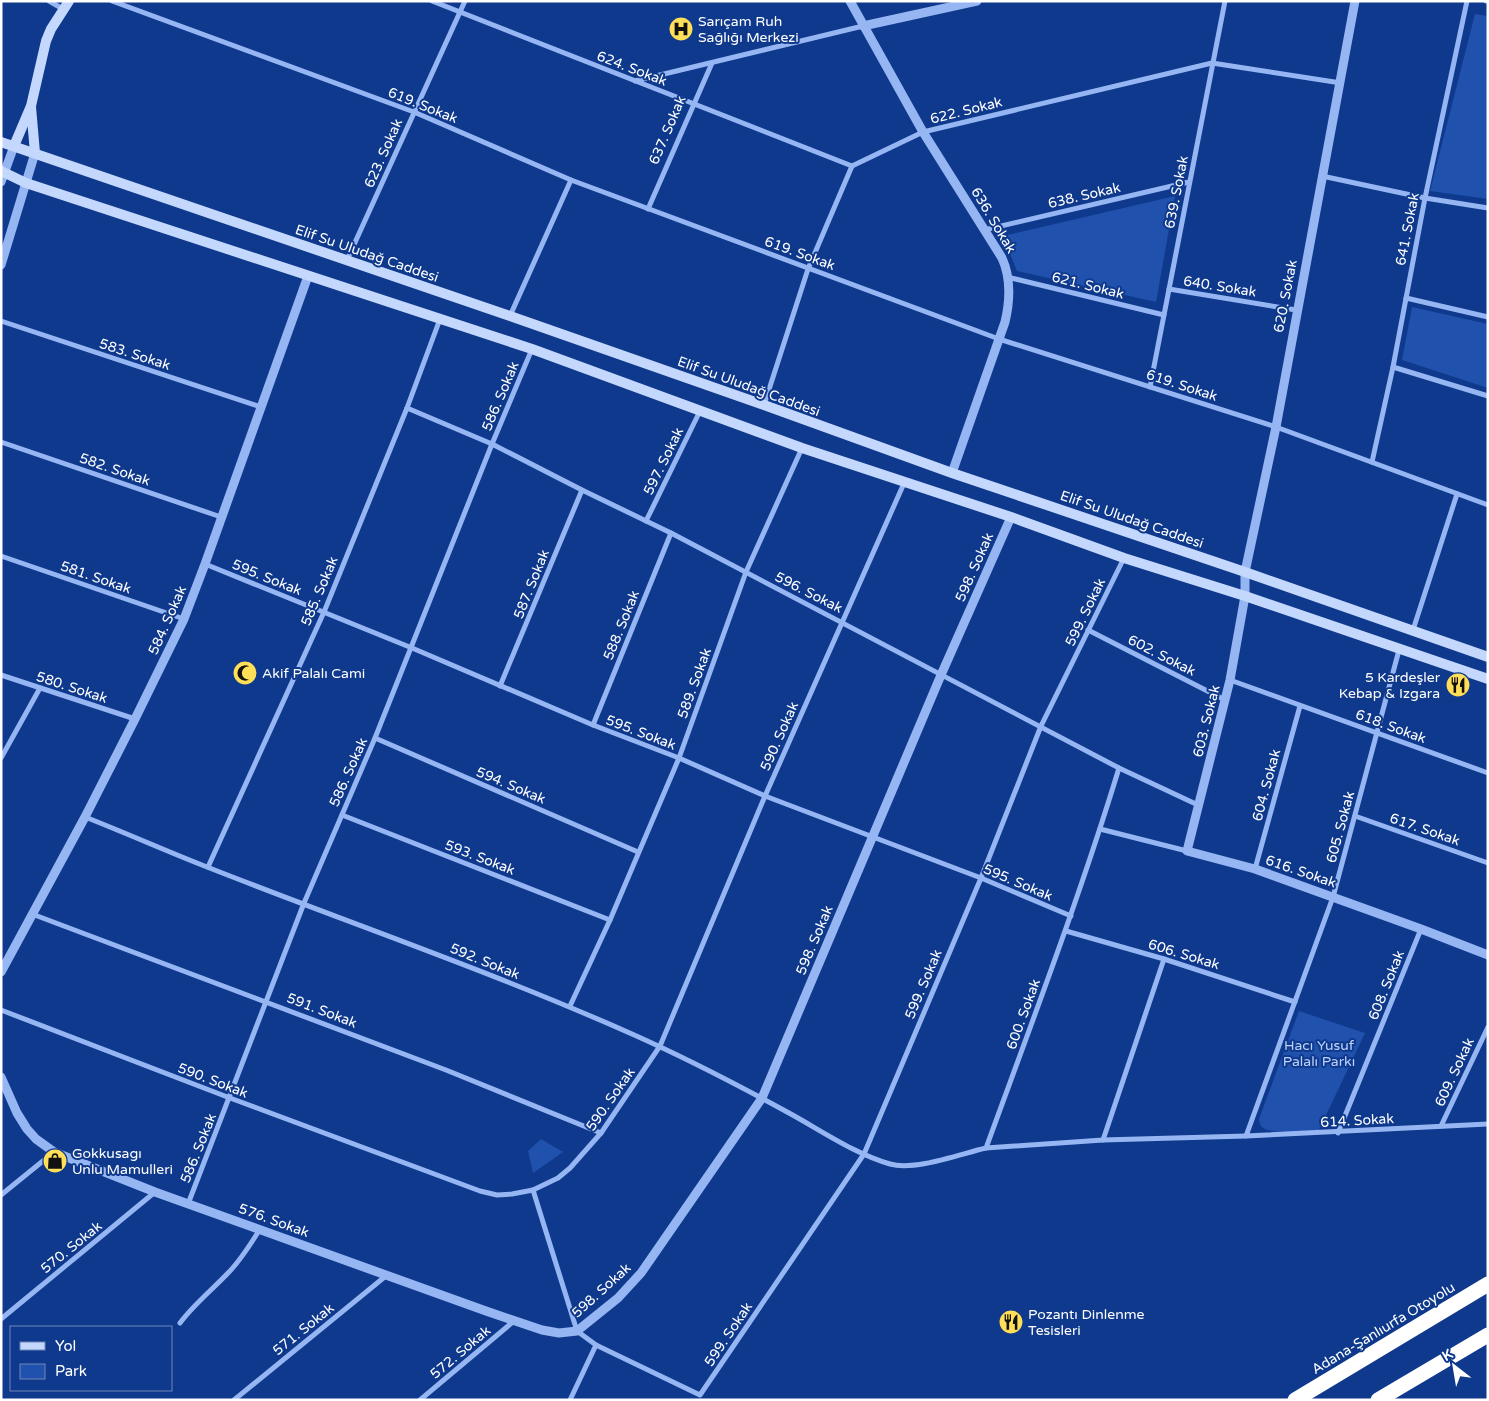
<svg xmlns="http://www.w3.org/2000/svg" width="1489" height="1401" font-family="'Varela Round',sans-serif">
<rect width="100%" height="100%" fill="#0f398c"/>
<g fill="#2051ac">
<polygon points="1475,14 1488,16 1488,199 1430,191"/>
<polygon points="1175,196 1156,302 1017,271 1003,236"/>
<polygon points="1412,307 1488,324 1488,388 1402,360"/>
<path d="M1299 1011 1365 1033 1318 1132C1306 1131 1275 1134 1265 1129 1261 1127 1259 1124 1259 1119Z"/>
<polygon points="541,1139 563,1152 533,1173 528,1151"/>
</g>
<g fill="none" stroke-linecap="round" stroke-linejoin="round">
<g stroke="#95b6f3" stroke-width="5">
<polyline points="49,1 63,9"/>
<polyline points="112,1 414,112 571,180 999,339 1276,427 1488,505"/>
<polyline points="432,1 852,166"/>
<polyline points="1486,1 1488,1"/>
<polyline points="635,81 863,26"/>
<polyline points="1322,176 1425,198 1488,208"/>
<polyline points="648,209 712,63"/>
<polyline points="984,230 1189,182"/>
<polyline points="347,260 465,1"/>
<polyline points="1007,277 1164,315"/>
<polyline points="1169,289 1296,310"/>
<polyline points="1406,298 1488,317"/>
<polyline points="510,316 571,180"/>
<polyline points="1,321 261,407"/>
<polyline points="1393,367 1488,396"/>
<polyline points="1150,387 1225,1"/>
<polyline points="764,405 808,269 852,166 923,132 1212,63 1341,83"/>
<polyline points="407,408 492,444 582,490 671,533 1119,768 1198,805"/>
<polyline points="1,442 221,517"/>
<polyline points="1372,462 1393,367 1425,198 1467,1"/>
<polyline points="646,521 700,411"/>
<polyline points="1,556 184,619"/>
<polyline points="205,564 412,648 593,725 679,758 765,796 981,878 1071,916"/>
<polyline points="1088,630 1225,700"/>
<polyline points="1413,630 1457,494"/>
<polyline points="1399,650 1333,897 1246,1136 1488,1124"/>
<polyline points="1,675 135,719"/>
<polyline points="1230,680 1488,773"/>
<polyline points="500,686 582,490"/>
<polyline points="593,725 671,533"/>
<polyline points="375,738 638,852"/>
<polyline points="1,758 40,688"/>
<polyline points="342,815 610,920"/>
<polyline points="1355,816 1488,863"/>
<path d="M85 817C126 833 166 851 207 867 349 923 493 972 632 1034 686 1058 738 1085 789 1113 822 1131 855 1154 890 1164 915 1171 960 1154 986 1148 1032 1022 1080 896 1119 768"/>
<polyline points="1100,829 1187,851"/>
<polyline points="208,867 324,612 407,408 440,319"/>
<polyline points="1255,869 1300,706"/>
<polyline points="32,914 446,1070 601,1133"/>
<polyline points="1066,931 1164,959 1295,1002"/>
<polyline points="570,1006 610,920 679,758 746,572 802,448"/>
<polyline points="1,1010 230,1098 480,1191 497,1195 512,1194 533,1190 558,1178 570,1168 601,1133 660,1046 765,796 905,481"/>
<polyline points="1441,1126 1488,1027"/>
<polyline points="1338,1133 1421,929"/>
<polyline points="1103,1140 1164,959"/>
<polyline points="986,1148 1103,1140 1246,1136"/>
<polyline points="533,1190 577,1331 596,1345 700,1395 864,1154 981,878 1041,726 1124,558"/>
<polyline points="1,1195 54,1152"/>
<polyline points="188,1204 304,903 375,738 492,444 532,349"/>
<polyline points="1,1319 155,1192"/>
<path d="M180 1323C194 1304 212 1290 228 1273 241 1260 250 1245 260 1229"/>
<polyline points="234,1400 387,1275"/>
<polyline points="420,1400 514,1321"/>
<polyline points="570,1400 596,1345"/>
</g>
<g stroke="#95b6f3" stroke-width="9">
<path d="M850 1 923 132 1002 258C1011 278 1010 301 1005 322L952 473"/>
<polyline points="1355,1 1276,427 1245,572 1245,596 1230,680 1187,851 1255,869 1421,929 1488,955"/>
<polyline points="863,26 977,1"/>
<polyline points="1,182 14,146"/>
<polyline points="1,265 35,153"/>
<polyline points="1,972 85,817 135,719 184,619 205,564 308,276"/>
<polyline points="1,1077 17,1113 27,1129 36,1139 54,1152 155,1192 486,1311 542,1330 559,1333 577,1331 618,1298 641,1273 762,1098 941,675 1011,517"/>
</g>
<g stroke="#c4d7fd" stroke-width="10">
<polyline points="31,107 35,153"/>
<polyline points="1,142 510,316 764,405 952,473 1245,572 1488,657"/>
<polyline points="14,146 31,106 46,41 51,29 69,1"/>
<polyline points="1,171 26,183 532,349 802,448 1011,517 1124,558 1245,596 1488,679"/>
</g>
<g stroke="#fff" stroke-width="15">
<polyline points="1295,1400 1488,1284"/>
<polyline points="1378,1400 1488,1335"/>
</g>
</g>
<defs>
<symbol id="hospital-disc" viewBox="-11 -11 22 22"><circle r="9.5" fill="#ffdf57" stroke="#0f398c"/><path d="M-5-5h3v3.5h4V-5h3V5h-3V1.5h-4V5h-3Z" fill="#111"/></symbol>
<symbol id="mosque-disc" viewBox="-11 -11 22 22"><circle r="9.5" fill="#ffdf57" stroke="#0f398c"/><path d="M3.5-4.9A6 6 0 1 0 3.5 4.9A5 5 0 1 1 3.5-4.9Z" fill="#111"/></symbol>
<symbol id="restaurant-disc" viewBox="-11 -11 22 22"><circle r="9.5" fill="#ffdf57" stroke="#0f398c"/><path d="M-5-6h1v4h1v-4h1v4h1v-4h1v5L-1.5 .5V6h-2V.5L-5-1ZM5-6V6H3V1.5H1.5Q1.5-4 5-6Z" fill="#111"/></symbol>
<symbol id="shop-disc" viewBox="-11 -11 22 22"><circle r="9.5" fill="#ffdf57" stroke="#0f398c"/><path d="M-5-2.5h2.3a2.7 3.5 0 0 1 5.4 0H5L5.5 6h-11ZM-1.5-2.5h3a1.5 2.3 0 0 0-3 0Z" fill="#111"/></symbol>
</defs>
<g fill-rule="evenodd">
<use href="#hospital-disc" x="667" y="15" width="28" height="28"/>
<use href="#mosque-disc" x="231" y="659" width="28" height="28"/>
<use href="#restaurant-disc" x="1444" y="671" width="28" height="28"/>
<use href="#shop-disc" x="41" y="1147" width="28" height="28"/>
<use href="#restaurant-disc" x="997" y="1308" width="28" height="28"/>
</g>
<g text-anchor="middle" stroke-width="4" stroke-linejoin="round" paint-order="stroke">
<g font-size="14" fill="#fff" stroke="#0f398c" text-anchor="start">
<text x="698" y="26">Sarıçam Ruh<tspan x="698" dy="16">Sağlığı Merkezi</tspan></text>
<text x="262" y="678">Akif Palalı Cami</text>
<text x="1440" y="682" text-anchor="end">5 Kardeşler<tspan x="1440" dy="16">Kebap &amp; Izgara</tspan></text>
<text x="72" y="1158">Gokkusagı<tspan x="72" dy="16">Unlu Mamulleri</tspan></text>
<text x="1028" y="1319">Pozantı Dinlenme<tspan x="1028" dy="16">Tesisleri</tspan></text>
</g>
<g font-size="14" fill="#fff" stroke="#0f398c">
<text transform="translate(632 68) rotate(21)" y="5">624. Sokak</text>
<text transform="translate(423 105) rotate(22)" y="5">619. Sokak</text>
<text transform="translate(966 110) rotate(-14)" y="5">622. Sokak</text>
<text transform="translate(667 130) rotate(-67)" y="5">637. Sokak</text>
<text transform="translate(383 153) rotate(-66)" y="5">623. Sokak</text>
<text transform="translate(1176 192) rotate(-79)" y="5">639. Sokak</text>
<text transform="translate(1084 195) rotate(-13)" y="5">638. Sokak</text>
<text transform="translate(994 220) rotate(59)" y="5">636. Sokak</text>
<text transform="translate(1407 229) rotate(-79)" y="5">641. Sokak</text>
<text transform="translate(367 253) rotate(19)" y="5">Elif Su Uludağ Caddesi</text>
<text transform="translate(800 253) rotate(20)" y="5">619. Sokak</text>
<text transform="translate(1088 285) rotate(14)" y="5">621. Sokak</text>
<text transform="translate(1220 286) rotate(9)" y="5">640. Sokak</text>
<text transform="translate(1285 296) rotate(-79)" y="5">620. Sokak</text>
<text transform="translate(135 354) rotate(18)" y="5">583. Sokak</text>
<text transform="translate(1182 385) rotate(18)" y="5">619. Sokak</text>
<text transform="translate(749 386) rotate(20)" y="5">Elif Su Uludağ Caddesi</text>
<text transform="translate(500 396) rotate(-67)" y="5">586. Sokak</text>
<text transform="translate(663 461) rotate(-64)" y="5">597. Sokak</text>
<text transform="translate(115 469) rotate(19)" y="5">582. Sokak</text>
<text transform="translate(1132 519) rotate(19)" y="5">Elif Su Uludağ Caddesi</text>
<text transform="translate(974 567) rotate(-66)" y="5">598. Sokak</text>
<text transform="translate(96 577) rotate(19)" y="5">581. Sokak</text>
<text transform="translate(267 577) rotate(22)" y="5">595. Sokak</text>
<text transform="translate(531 584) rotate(-68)" y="5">587. Sokak</text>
<text transform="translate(319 591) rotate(-67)" y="5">585. Sokak</text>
<text transform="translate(809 592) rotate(27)" y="5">596. Sokak</text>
<text transform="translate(1085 612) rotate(-64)" y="5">599. Sokak</text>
<text transform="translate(167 620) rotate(-66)" y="5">584. Sokak</text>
<text transform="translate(621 625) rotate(-68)" y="5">588. Sokak</text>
<text transform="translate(1162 655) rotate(27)" y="5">602. Sokak</text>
<text transform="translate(694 683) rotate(-70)" y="5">589. Sokak</text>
<text transform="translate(72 687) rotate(18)" y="5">580. Sokak</text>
<text transform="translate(1206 721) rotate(-76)" y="5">603. Sokak</text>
<text transform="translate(1391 726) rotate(20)" y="5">618. Sokak</text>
<text transform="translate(641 732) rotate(21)" y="5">595. Sokak</text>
<text transform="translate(779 736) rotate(-66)" y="5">590. Sokak</text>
<text transform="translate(348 772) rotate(-66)" y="5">586. Sokak</text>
<text transform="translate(511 785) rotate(23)" y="5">594. Sokak</text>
<text transform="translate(1266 785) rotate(-75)" y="5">604. Sokak</text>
<text transform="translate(1340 827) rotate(-75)" y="5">605. Sokak</text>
<text transform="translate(1425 829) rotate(19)" y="5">617. Sokak</text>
<text transform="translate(480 857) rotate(21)" y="5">593. Sokak</text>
<text transform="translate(1301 871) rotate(19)" y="5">616. Sokak</text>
<text transform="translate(1018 882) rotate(23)" y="5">595. Sokak</text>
<text transform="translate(814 940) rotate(-67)" y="5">598. Sokak</text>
<text transform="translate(1184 954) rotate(17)" y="5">606. Sokak</text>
<text transform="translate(485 961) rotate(22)" y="5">592. Sokak</text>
<text transform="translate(923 984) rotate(-67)" y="5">599. Sokak</text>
<text transform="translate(1386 985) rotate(-68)" y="5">608. Sokak</text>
<text transform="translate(322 1010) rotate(21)" y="5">591. Sokak</text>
<text transform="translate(1023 1014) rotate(-70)" y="5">600. Sokak</text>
<text transform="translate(1454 1072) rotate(-65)" y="5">609. Sokak</text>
<text transform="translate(213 1080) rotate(21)" y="5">590. Sokak</text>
<text transform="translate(610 1099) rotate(-55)" y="5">590. Sokak</text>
<text transform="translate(1357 1120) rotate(-3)" y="5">614. Sokak</text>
<text transform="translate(198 1148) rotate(-68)" y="5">586. Sokak</text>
<text transform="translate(274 1220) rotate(20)" y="5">576. Sokak</text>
<text transform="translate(71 1247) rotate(-39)" y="5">570. Sokak</text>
<text transform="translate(601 1290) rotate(-42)" y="5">598. Sokak</text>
<text transform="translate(1383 1328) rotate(-31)" y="5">Adana-Şanlıurfa Otoyolu</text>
<text transform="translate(303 1329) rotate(-39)" y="5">571. Sokak</text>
<text transform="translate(728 1334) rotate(-56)" y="5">599. Sokak</text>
<text transform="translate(460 1352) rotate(-40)" y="5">572. Sokak</text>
</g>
<g font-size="14" fill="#bcd3fe" stroke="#0f398c">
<text x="1319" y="1050">Hacı Yusuf<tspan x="1319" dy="16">Palalı Parkı</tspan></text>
</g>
</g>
<rect width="1489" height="1401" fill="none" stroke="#ffffff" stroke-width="5"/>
<rect x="10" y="1326" width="162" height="65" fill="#0f398c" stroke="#6f88ba"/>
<rect x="20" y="1342" width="25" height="8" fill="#c4d7fd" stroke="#6f88ba"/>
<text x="55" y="1351" font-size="15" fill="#ffffff">Yol</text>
<rect x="20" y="1364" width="25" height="15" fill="#2051ac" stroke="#6f88ba"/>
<text x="55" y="1376" font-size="15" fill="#ffffff">Park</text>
<g transform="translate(1454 1366) rotate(329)" stroke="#0f398c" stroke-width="4" paint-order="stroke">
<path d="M0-4L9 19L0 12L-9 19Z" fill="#ffffff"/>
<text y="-8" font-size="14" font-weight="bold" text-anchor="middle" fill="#ffffff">K</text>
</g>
</svg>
